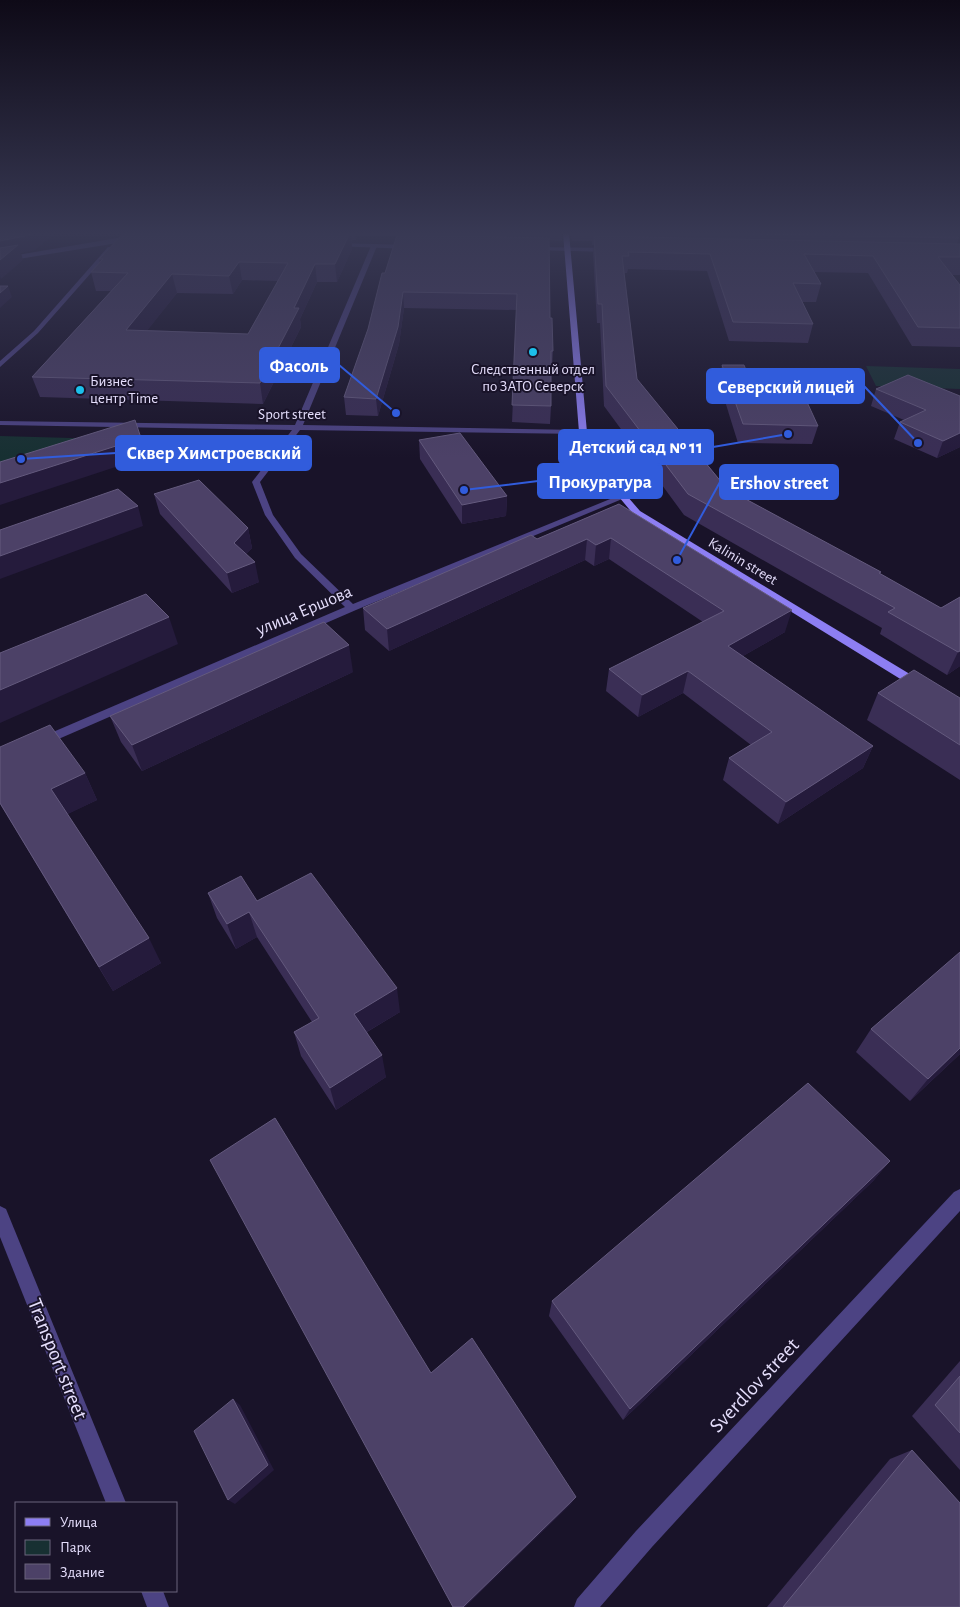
<svg xmlns="http://www.w3.org/2000/svg" width="960" height="1607" font-family="'Alegreya Sans',sans-serif">
<rect width="100%" height="100%" fill="#191329"/>
<g fill="#173032">
<polygon points="866,366 960,369 960,389 876,386"/>
<polygon points="0,436 107,439 0,471"/>
</g>
<g fill="none" stroke-linecap="round" stroke-linejoin="round">
<polygon fill="#4c4383" fill-rule="evenodd" points="374,244 377,246 303,425 583,430 587,432 583,434 300,430 260,482 273,515 301,554 353,604 620,495 627,497 356,610 47,744 39,744 37,741 39,738 345,607 295,558 265,515 252,482 292,430 0,425 0,421 295,425 371,246"/>
<g fill="#4c4383" fill-rule="evenodd">
<polygon points="117,238 136,240 0,262 0,258"/>
<polygon points="336,243 411,245 414,247 411,249 334,246"/>
<polygon points="108,247 113,248 38,333 0,367 0,361 34,331"/>
<polygon points="531,247 611,248 614,250 611,252 533,250"/>
<polygon points="960,1189 960,1211 652,1547 600,1607 574,1607 577,1599 636,1531 954,1192"/>
<polygon points="0,1206 6,1209 126,1503 106,1503 0,1237"/>
<polygon points="141,1591 163,1591 169,1607 147,1607"/>
</g>
<polygon fill="#8d7ef3" fill-rule="evenodd" points="563,233 569,233 587,432 627,496 640,511 923,682 925,685 923,688 915,688 634,515 619,497 579,432"/>
</g>
<g fill="#3a2e55" fill-rule="evenodd">
<path d="M124 233H562V241L549 240 550 318 553 351 552 368H551V406L550 424 512 422 517 310 404 308 399 344 378 416 346 415 344 397 368 329 397 236 358 235 356 240H352V249L337 282H317L300 319 301 327 263 404 40 397 32 377 111 291H96L91 272 100 263 99 259ZM242 280 278 281 248 334 147 330 177 293 233 294Z"/>
<polygon points="570,233 955,233 959,238 957,244 960,244 960,275 952,275 960,285 960,347 912,346 868,273 814,272 821,284 816,302 802,302 813,324 808,343 729,341 707,271 628,269 627,273 624,273 637,379 727,489 941,608 960,597 960,666 947,675 880,634 882,628 684,515 604,406 600,323 597,323 593,253 594,245 592,245 592,241 572,241"/>
<polygon points="722,365 748,375 818,426 812,444 738,443 719,382"/>
<polygon points="908,375 960,447 937,458 894,439 900,422 904,420 871,406 876,389"/>
<polygon points="419,440 507,496 506,516 462,524 420,459"/>
<polygon points="154,494 248,528 252,548 246,554 259,582 232,593 160,514"/>
<polygon points="619,504 785,632 743,656 873,746 863,768 778,824 723,780 729,758 751,745 683,693 638,717 606,691 609,669 703,622 609,559 594,566 585,560 389,651 365,630 363,608 537,539"/>
<polygon points="353,672 142,771 121,742 110,716"/>
<polygon points="878,693 960,698 960,780 867,720"/>
<polygon points="0,747 85,773 97,800 67,814 161,963 113,991 0,804"/>
<polygon points="208,893 257,901 400,1012 367,1032 386,1077 336,1110 301,1056 294,1032 312,1022 257,937 236,949 217,918"/>
<polygon points="871,1029 960,1054 910,1101 856,1052"/>
<polygon points="890,1161 873,1181 623,1420 549,1316 552,1301"/>
<polygon points="960,1361 960,1470 912,1416"/>
<polygon points="912,1450 960,1607 767,1607 890,1459"/>
</g>
<g fill="#251b3c">
<polygon points="33,233 55,233 35,250 21,253 23,260 1,279 0,276 0,241"/>
<polygon points="350,233 351,233 352,249 337,282 335,264"/>
<polygon points="355,233 358,233 358,235 356,240"/>
<polygon points="239,262 242,280 233,294 229,276"/>
<polygon points="315,264 317,282 300,319 301,327 263,404 260,383 294,308"/>
<polygon points="172,274 177,293 132,350 126,330"/>
<polygon points="8,286 12,297 0,308 0,293"/>
<polygon points="403,292 404,308 399,344 378,416 376,399"/>
<polygon points="960,433 960,447 937,458 943,441"/>
<polygon points="141,438 146,457 0,505 0,483"/>
<polygon points="507,496 506,516 462,524 462,505"/>
<polygon points="138,506 143,526 0,579 0,556"/>
<polygon points="248,528 252,548 238,563 234,543"/>
<polygon points="611,538 609,559 594,566 596,545"/>
<polygon points="587,539 585,560 389,651 387,629"/>
<polygon points="255,562 259,582 232,593 227,573"/>
<polygon points="792,610 785,632 722,668 728,646"/>
<polygon points="169,617 178,644 0,723 0,690"/>
<polygon points="349,645 353,672 142,771 132,745"/>
<polygon points="960,651 960,666 947,675 958,652"/>
<polygon points="688,671 683,693 638,717 642,695"/>
<polygon points="873,746 863,768 778,824 786,802"/>
<polygon points="85,773 97,800 64,816 51,789"/>
<polygon points="249,912 257,937 236,949 227,924"/>
<polygon points="149,938 161,963 113,991 99,967"/>
<polygon points="397,988 400,1012 358,1037 354,1014"/>
<polygon points="960,1048 960,1054 910,1101 928,1079"/>
<polygon points="382,1055 386,1077 336,1110 330,1088"/>
<polygon points="890,1161 873,1181 623,1420 630,1409"/>
<polygon points="233,1399 240,1405 274,1470 235,1504 228,1500"/>
<polygon points="576,1497 571,1504 465,1607 463,1607"/>
</g>
<g fill="#4c4167" stroke="#645a7e" fill-rule="evenodd">
<polygon points="0,233 33,233 30,235 0,241"/>
<path d="M124 233H350L335 264H315L294 308H299L260 383 32 377 128 273 91 272 103 259H99ZM239 262 288 263 248 334 126 330 172 274 229 276Z"/>
<polygon points="707,233 955,233 959,238"/>
<polygon points="397,235 549,238 550,318 552,318 553,351 551,351 551,406 512,405 517,294 403,292 398,327 376,399 344,397 368,329 382,273 385,273"/>
<polygon points="594,236 960,244 960,257 938,257 960,285 960,328 918,327 873,256 804,254 821,284 793,283 813,324 733,322 710,254 628,252 629,256 622,256 637,379 727,489 881,572 879,573 941,608 960,597 960,651 958,652 888,612 895,608 688,494 606,386 602,304 598,304"/>
<polygon points="18,245 0,260 0,248"/>
<polygon points="0,286 8,286 0,293"/>
<polygon points="722,365 744,365 748,375 795,376 818,426 743,424"/>
<polygon points="908,375 960,396 960,433 943,441 900,422 926,410 876,389"/>
<polygon points="135,420 141,438 0,483 0,462"/>
<polygon points="460,433 507,496 462,505 419,440"/>
<polygon points="199,480 248,528 234,543 255,562 227,573 154,494"/>
<polygon points="118,489 138,506 0,556 0,530"/>
<polygon points="619,504 792,610 728,646 873,746 786,802 729,758 772,732 688,671 642,695 609,669 724,611 611,538 596,545 587,539 387,629 363,608 531,535 537,539"/>
<polygon points="146,594 169,617 0,690 0,653"/>
<polygon points="324,622 349,645 132,745 110,716"/>
<polygon points="914,670 960,698 960,745 878,693"/>
<polygon points="50,725 85,773 51,789 149,938 99,967 0,803 0,747"/>
<polygon points="311,873 397,988 354,1014 382,1055 330,1088 294,1032 319,1018 249,912 227,924 208,893 241,876 257,901"/>
<polygon points="960,952 960,1048 928,1079 871,1029"/>
<polygon points="808,1083 890,1161 630,1409 552,1301"/>
<polygon points="275,1118 431,1373 472,1338 576,1497 463,1607 453,1607 210,1160"/>
<polygon points="960,1376 960,1433 935,1405"/>
<polygon points="233,1399 268,1465 228,1500 194,1431"/>
<polygon points="912,1450 960,1503 960,1607 783,1607"/>
</g>
<linearGradient id="sky" x2="0" y2="1"><stop stop-color="#0e0a17"/><stop offset="0.51" stop-color="#383954"/><stop offset="1" stop-color="#383954" stop-opacity="0"/></linearGradient>
<rect width="960" height="458" fill="url(#sky)"/>
<g fill="#1cbfea" stroke="#191329" stroke-width="2">
<circle cx="533" cy="352" r="5"/>
<circle cx="80" cy="390" r="5"/>
</g>
<g text-anchor="middle" stroke-width="4" stroke-linejoin="round" paint-order="stroke">
<g font-size="15" fill="#e5defc" stroke="#191329">
<text x="533" y="374">Следственный отдел<tspan x="533" dy="17">по ЗАТО Северск</tspan></text>
<text x="90" y="386" text-anchor="start">Бизнес<tspan x="90" dy="17">центр Time</tspan></text>
</g>
<g font-size="15" fill="#e5defc" stroke="#191329">
<text x="292" y="419">Sport street</text>
<text transform="translate(743 561) rotate(31)" y="5">Kalinin street</text>
</g>
<g font-size="18" fill="#e5defc" stroke="#191329">
<text transform="translate(304 610) rotate(-23)" y="6">улица Ершова</text>
</g>
<g font-size="21" fill="#e5defc" stroke="#191329">
<text transform="translate(58 1359) rotate(68)" y="7">Transport street</text>
<text transform="translate(754 1385) rotate(-47)" y="7">Sverdlov street</text>
</g>
</g>
<path fill="none" stroke="#315cdc" stroke-width="2" d="M396 413L339 365M918 443L864 386M788 434L713 447M21 459L116 453M464 490L538 481M677 560L720 482"/>
<g fill="#315cdc" stroke="#191329" stroke-width="2">
<circle cx="396" cy="413" r="5"/>
<circle cx="918" cy="443" r="5"/>
<circle cx="788" cy="434" r="5"/>
<circle cx="21" cy="459" r="5"/>
<circle cx="464" cy="490" r="5"/>
<circle cx="677" cy="560" r="5"/>
</g>
<g fill="#315cdc" stroke="#315cdc" stroke-width="2">
<rect x="260" y="348" width="79" height="34" rx="5"/>
<rect x="707" y="369" width="157" height="34" rx="5"/>
<rect x="559" y="430" width="154" height="34" rx="5"/>
<rect x="116" y="436" width="195" height="34" rx="5"/>
<rect x="538" y="464" width="124" height="34" rx="5"/>
<rect x="720" y="465" width="118" height="34" rx="5"/>
</g>
<g font-size="19" text-anchor="middle" font-weight="bold" fill="#fff">
<text x="299" y="372">Фасоль</text>
<text x="786" y="393">Северский лицей</text>
<text x="636" y="453">Детский сад № 11</text>
<text x="214" y="459">Сквер Химстроевский</text>
<text x="600" y="488">Прокуратура</text>
<text x="779" y="489">Ershov street</text>
</g>
<rect x="15" y="1502" width="162" height="90" fill="#191329" stroke="#6b647d"/>
<rect x="25" y="1518" width="25" height="8" fill="#8d7ef3" stroke="#6b647d"/>
<text x="60" y="1527" font-size="15" fill="#e5defc">Улица</text>
<rect x="25" y="1540" width="25" height="15" fill="#173032" stroke="#6b647d"/>
<text x="60" y="1552" font-size="15" fill="#e5defc">Парк</text>
<rect x="25" y="1564" width="25" height="15" fill="#4c4167" stroke="#6b647d"/>
<text x="60" y="1577" font-size="15" fill="#e5defc">Здание</text>
</svg>
